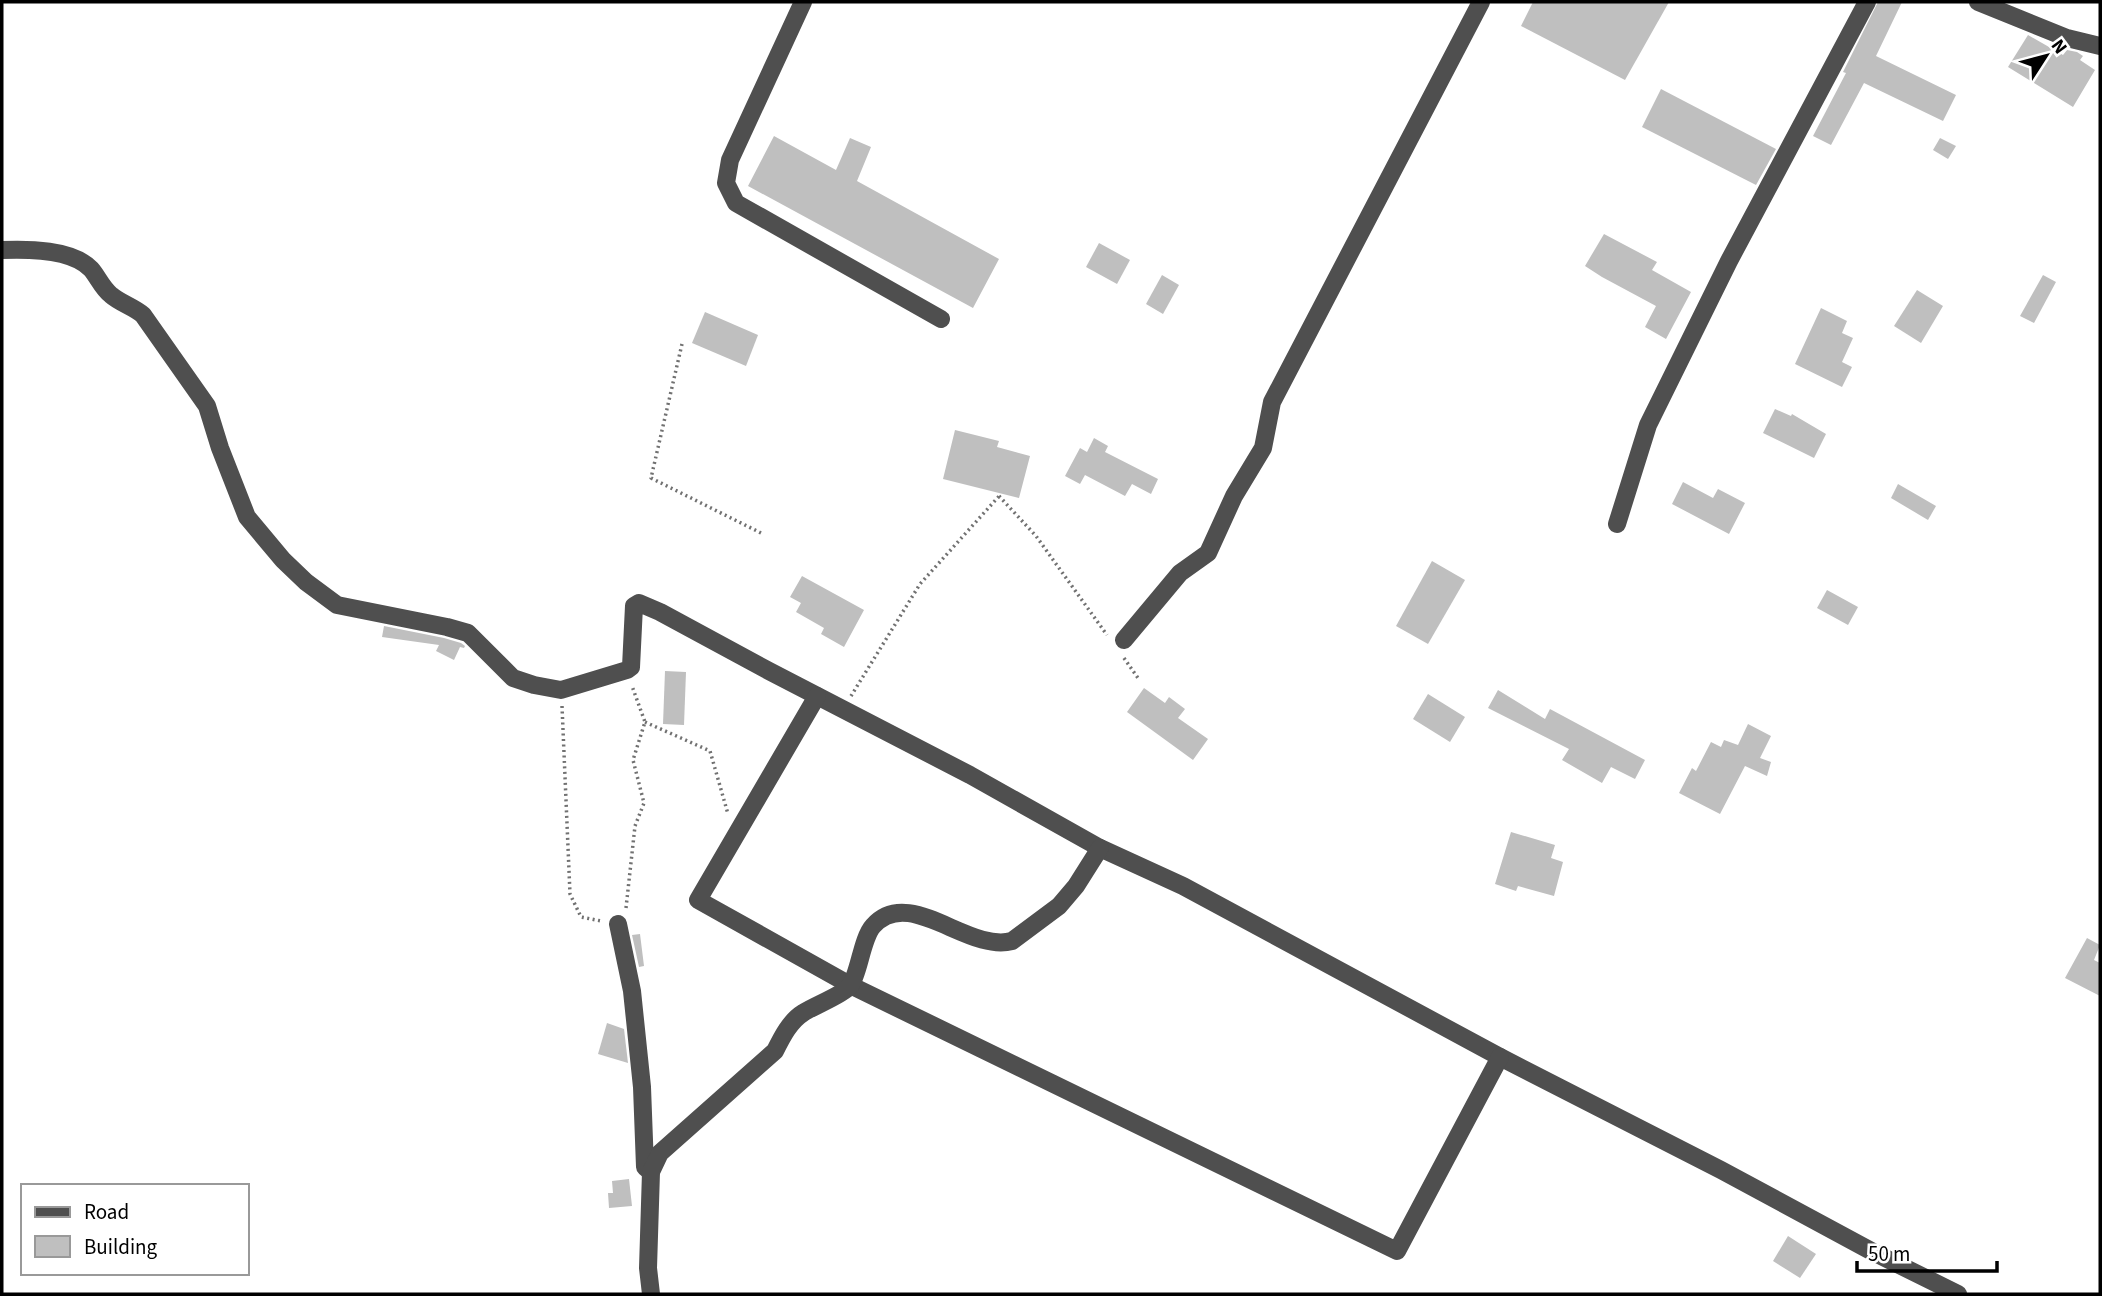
<svg xmlns="http://www.w3.org/2000/svg" width="2102" height="1296" font-family="'Source Sans 3',sans-serif">
<rect width="100%" height="100%" fill="#fff"/>
<g fill="#bfbfbf">
<polygon points="1533,2 1669,2 1625,80 1521,26"/>
<polygon points="1878,2 1902,2 1876,56 1956,95 1943,121 1864,83 1831,145 1813,136 1846,73 1843,72"/>
<polygon points="2028,35 2063,55 2067,50 2077,52 2083,56 2080,60 2095,70 2073,107 2008,67"/>
<polygon points="1661,89 1776,149 1756,185 1642,127"/>
<polygon points="774,136 836,170 850,138 871,147 857,181 999,259 973,308 748,186"/>
<polygon points="1940,138 1956,146 1948,159 1933,150"/>
<polygon points="1604,234 1657,262 1652,270 1691,292 1666,339 1645,327 1656,306 1602,277 1585,266"/>
<polygon points="1099,243 1130,260 1117,284 1086,267"/>
<polygon points="1162,275 1179,285 1163,314 1146,304"/>
<polygon points="2043,275 2056,282 2034,323 2020,316"/>
<polygon points="1917,290 1943,306 1921,343 1894,326"/>
<polygon points="1821,308 1847,321 1842,333 1853,338 1842,362 1852,367 1842,387 1795,364"/>
<polygon points="705,312 758,335 746,366 692,343"/>
<polygon points="1775,409 1791,416 1792,414 1826,434 1814,458 1763,433"/>
<polygon points="955,430 999,441 997,447 1030,456 1019,498 943,479"/>
<polygon points="1094,438 1108,446 1105,452 1158,479 1151,494 1132,484 1125,496 1085,475 1080,484 1065,476 1080,448 1087,452"/>
<polygon points="1683,482 1713,498 1718,489 1745,503 1729,534 1672,504"/>
<polygon points="1898,484 1936,506 1928,520 1891,498"/>
<polygon points="1432,561 1465,580 1428,644 1396,626"/>
<polygon points="802,576 864,610 844,647 821,634 824,628 796,612 801,603 790,597"/>
<polygon points="1827,590 1858,607 1848,625 1817,608"/>
<polygon points="384,626 444,638 461,643 465,646 464,648 460,647 454,660 436,651 439,645 382,637"/>
<polygon points="665,671 686,672 684,725 663,724"/>
<polygon points="1144,688 1165,703 1169,697 1185,709 1178,718 1208,739 1193,760 1127,712"/>
<polygon points="1498,690 1545,719 1550,709 1645,760 1635,779 1611,767 1602,783 1562,760 1569,749 1488,708"/>
<polygon points="1428,694 1465,717 1450,742 1413,719"/>
<polygon points="1748,724 1771,736 1760,758 1771,762 1767,776 1745,766 1720,814 1679,793 1692,768 1696,771 1711,742 1721,747 1724,740 1738,745"/>
<polygon points="1511,832 1555,845 1551,858 1563,862 1554,896 1518,886 1516,891 1495,884"/>
<polygon points="640,934 644,966 639,967 632,935"/>
<polygon points="2087,938 2100,945 2094,960 2100,963 2100,996 2065,978"/>
<polygon points="607,1023 624,1029 628,1063 598,1054"/>
<polygon points="629,1179 632,1206 609,1208 608,1193 613,1193 612,1181"/>
<polygon points="1788,1236 1816,1254 1800,1278 1773,1261"/>
</g>
<g fill="none" stroke-linecap="round" stroke-linejoin="round">
<g stroke="#717171" stroke-width="3.5" stroke-dasharray="2 3.5" stroke-linecap="butt">
<polyline points="682,344 651,478 763,534"/>
<polyline points="999,496 1036,536 1107,635"/>
<polyline points="1124,658 1138,678"/>
<polyline points="851,696 920,584 1001,494"/>
<polyline points="562,706 570,894 581,917 601,921"/>
<polyline points="645,722 710,751 728,814"/>
<polyline points="626,908 635,826 644,803 633,760 645,722 632,686"/>
</g>
<g stroke="#4f4f4f" stroke-width="18">
<polyline points="803,2 730,160 726,183 736,203 941,319"/>
<polyline points="1978,2 2067,38 2100,46"/>
<path d="M2 250C28 249 72 249 91 269 98 277 102 288 111 295 120 303 134 307 143 315L207 406 220 448 247 517 283 560 306 582 337 605 447 627 468 633 513 678 534 685 561 690 627 670 631 667 634 606 639 603 660 612 769 671 970 775 1100 848 1183 886 1500 1057 1721 1170 1873 1252 1958 1294"/>
<polyline points="1617,524 1648,425 1729,261 1867,2"/>
<polyline points="1124,640 1180,573 1208,553 1234,496 1263,448 1272,402 1481,2"/>
<polyline points="817,696 698,900 850,985 1397,1251 1500,1057"/>
<polyline points="618,924 632,991 642,1087 645,1167 651,1172"/>
<path d="M651 1294 648 1268 651 1172 660 1153 775 1051C782 1037 790 1021 803 1013 815 1005 841 996 850 986 859 974 862 938 873 926 909 885 968 953 1012 941L1059 906 1076 886 1100 848"/>
</g>
</g>
<rect width="2102" height="1296" fill="none" stroke="#000000" stroke-width="7"/>
<rect x="21" y="1184" width="228" height="91" fill="#ffffff" stroke="#999999" stroke-width="2"/>
<rect x="35" y="1207" width="35" height="10" fill="#4f4f4f" stroke="#999999" stroke-width="2"/>
<text x="84" y="1219" font-size="21" fill="#000000">Road</text>
<rect x="35" y="1236" width="35" height="21" fill="#bfbfbf" stroke="#999999" stroke-width="2"/>
<text x="84" y="1254" font-size="21" fill="#000000">Building</text>
<g transform="translate(2046 56) rotate(54)" stroke="#ffffff" stroke-width="5" paint-order="stroke">
<path d="M0-5L12 26L0 18L-12 26Z" fill="#000000"/>
<text y="-10" font-size="19" font-weight="bold" text-anchor="middle" fill="#000000">N</text>
</g>
<path d="M1857 1261v10h140v-10" fill="none" stroke="#000000" stroke-width="3.5"/>
<text x="1868" y="1261" font-size="21" fill="#000000" stroke="#ffffff" stroke-width="5" paint-order="stroke">50 m</text>
</svg>
